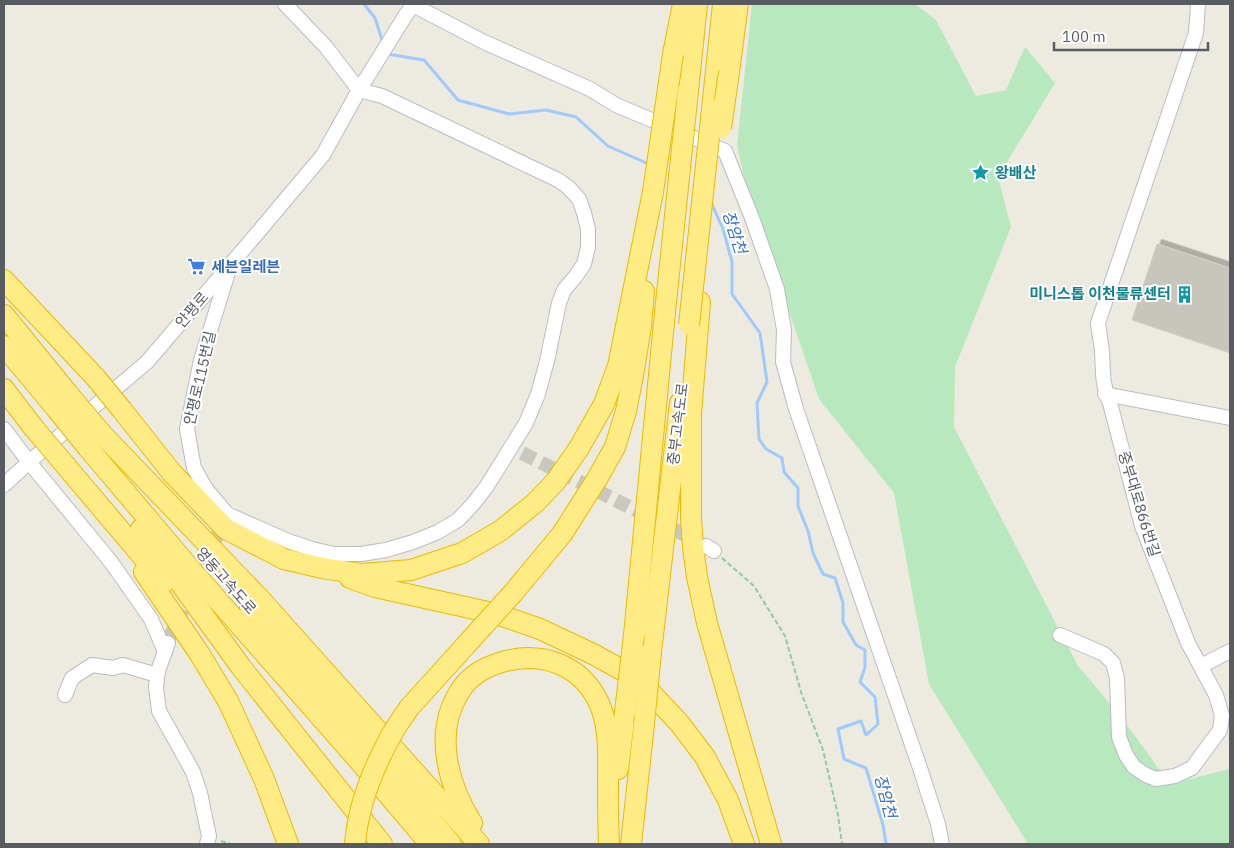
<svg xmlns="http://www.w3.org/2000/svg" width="1234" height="848" font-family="'IBM Plex Sans','Noto Sans KR',sans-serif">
<defs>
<filter id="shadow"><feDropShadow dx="4.5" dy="-4.5" stdDeviation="0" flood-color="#0004"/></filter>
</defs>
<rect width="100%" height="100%" fill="#edebdf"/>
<polygon fill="#b8e8bd" points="752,4 915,4 936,20 976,96 1006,90 1025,47 1055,83 998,177 1011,227 955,367 954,427 1078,666 1119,714 1170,784 1230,769 1230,844 1028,844 929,684 894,493 819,399 746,185 737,146"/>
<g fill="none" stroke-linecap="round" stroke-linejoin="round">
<g stroke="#9dcaff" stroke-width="3">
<polyline points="364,4 375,18 383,43"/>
<polyline points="387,54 424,60 458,100 509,114 546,110 576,117 608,146 651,165"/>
<polyline points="711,202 723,229 732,262 732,294 760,333 767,382 757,403 759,439 766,449 782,458 784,472 798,488 798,506 808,531 813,553 823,574 835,578 843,603 843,622 856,645 865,650 865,667 860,682 875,697 878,724 866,735 861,721 838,729 844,759 866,768 883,825 886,844"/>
</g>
</g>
<polygon fill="#c8c5bc" stroke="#d2cebd" filter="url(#shadow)" points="1157,244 1230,268 1230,353 1132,320"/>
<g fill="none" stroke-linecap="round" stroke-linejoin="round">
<g stroke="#c8c7c0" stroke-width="14" stroke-dasharray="14 7" stroke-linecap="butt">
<polyline points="522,453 699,542"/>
<polyline points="168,641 225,519"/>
</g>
<defs>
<g id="minor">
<polyline points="411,4 484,42 590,89 616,105 725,151 752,218 777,289 784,330 783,362 796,409 920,768 938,824 942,844"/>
<polyline points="231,263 201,360 187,429 194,468 206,489 227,514 288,541 312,549 334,554 361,554 386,550 413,542 438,532 458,520 473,504 487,486 526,423 538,394 547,361 559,303 564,290 575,277 584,264 588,247 588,229 584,213 579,199 568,187 558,180 382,96 359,90 326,47 285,4"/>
<polyline points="1105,394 1230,418"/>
<polyline points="4,429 29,462 111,562 151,619 165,652"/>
<polyline points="4,485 29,462 147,362 254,237 323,155 359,90 407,13 415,4"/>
<polyline points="706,546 714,551"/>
<path d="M1060 635 1104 654 1113 663 1117 678 1119 737 1126 755 1134 767 1146 775 1156 779 1175 776 1192 768 1220 730 1222 716 1216 695 1188 643 1142 526 1110 403C1102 386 1103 370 1102 351 1101 342 1099 332 1098 323L1196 33 1198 4"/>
<polyline points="168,643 158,671 156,687 159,711 193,772 200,793 209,836 207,844"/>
<polyline points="1201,666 1230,651"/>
<polyline points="65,695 72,678 92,665 113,668 123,665 157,675"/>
</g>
<g id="highway">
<polyline points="673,54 683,4"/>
<polyline points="729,72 738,4"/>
<polyline points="688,91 697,4"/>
<polyline points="712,109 723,4"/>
<polyline points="4,280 96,378"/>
<polyline points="700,302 691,414 691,518 693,547 697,577 707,623 771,844"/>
<polyline points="4,315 70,396"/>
<polyline points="4,346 55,407"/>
<polyline points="4,389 33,427"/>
<polyline points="122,410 172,473 226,529 284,559 322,568 361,574 411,570 462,553 500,531 535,503 556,481 579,448 604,404 618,366 653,192"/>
<polyline points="102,434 261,600 479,844"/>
<polyline points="88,448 193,572 361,763 430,844"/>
<polyline points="66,466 164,582"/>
<polyline points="141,529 241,667 382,844"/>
<polyline points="144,572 199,653 228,701 264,779 288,844"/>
<polyline points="350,578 375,587 497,614 540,629 593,654 622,670 642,683 680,724 705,757 728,800 744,844"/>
<polyline points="513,593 562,534 597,479 615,447 626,411 633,376 641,326 644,291"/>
<polyline points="250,608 377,756 451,844"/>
<polyline points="634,635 665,312"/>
<polyline points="651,652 680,403"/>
<polyline points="409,708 465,646"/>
<polyline points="618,769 625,712"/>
<path d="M472 823C448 785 433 732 460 691 469 676 485 667 502 662 541 651 580 664 598 701 610 725 608 754 608 780 608 801 608 823 609 844"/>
<polyline points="631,844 644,724"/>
</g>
</defs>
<use href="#minor" stroke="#babcc3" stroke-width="16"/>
<use href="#highway" stroke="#ecba00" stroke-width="22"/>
<g stroke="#91c9a7" stroke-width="2" stroke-dasharray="5 2.5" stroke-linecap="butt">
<polyline points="722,558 754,586 785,636 801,692 823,750 838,815 842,844"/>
<polyline points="221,841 231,844"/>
</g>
<use href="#minor" stroke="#fff" stroke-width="14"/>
<use href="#highway" stroke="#ffec84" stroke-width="20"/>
<defs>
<g id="highway-bridge">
<polyline points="721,128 729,72"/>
<polyline points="653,192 673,54"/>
<polyline points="665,312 688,91"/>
<polyline points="689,325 712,109"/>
<polyline points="96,378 122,410"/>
<polyline points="70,396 102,434"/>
<polyline points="55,407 88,448"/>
<polyline points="33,427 66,466"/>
<polyline points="465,646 513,593"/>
<polyline points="625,712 634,635"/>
<polyline points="644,724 651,652"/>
<path d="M355 844C358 806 373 768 392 734 397 725 403 717 409 708"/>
</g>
</defs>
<use href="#highway-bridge" stroke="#ecba00" stroke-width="22" stroke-linecap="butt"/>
<use href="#highway-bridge" stroke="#ffec84" stroke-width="20"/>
</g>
<defs>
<symbol id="sight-bare" viewBox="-9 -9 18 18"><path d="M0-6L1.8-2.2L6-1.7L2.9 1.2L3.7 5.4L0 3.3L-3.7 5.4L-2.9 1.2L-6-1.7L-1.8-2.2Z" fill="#0f9aa8" stroke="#fff" stroke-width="2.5" paint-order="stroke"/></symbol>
<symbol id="supermarket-bare" viewBox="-9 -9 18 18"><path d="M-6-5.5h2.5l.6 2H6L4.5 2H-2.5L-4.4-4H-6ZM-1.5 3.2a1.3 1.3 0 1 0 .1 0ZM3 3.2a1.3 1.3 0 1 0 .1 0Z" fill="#3f7fe0" stroke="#fff" stroke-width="2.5" paint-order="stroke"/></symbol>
<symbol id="building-bare" viewBox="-9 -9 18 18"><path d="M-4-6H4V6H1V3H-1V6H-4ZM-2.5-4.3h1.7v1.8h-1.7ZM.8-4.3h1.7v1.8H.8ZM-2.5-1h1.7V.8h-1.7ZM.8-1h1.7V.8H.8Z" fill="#0f9aa8" stroke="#fff" stroke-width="2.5" paint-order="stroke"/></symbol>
</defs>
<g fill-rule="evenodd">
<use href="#sight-bare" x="968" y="160" width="25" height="25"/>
<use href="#supermarket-bare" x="184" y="254" width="25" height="25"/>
<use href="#building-bare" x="1172" y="282" width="25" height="25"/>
</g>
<g text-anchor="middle" stroke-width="4" stroke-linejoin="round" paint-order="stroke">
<g font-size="15" font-weight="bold" fill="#0d838f" stroke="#fff" text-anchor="start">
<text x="995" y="178">왕배산</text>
<text x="1171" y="299" text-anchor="end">미니스톱 이천물류센터</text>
</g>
<g font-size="15" font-weight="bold" fill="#366cbe" stroke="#fff" text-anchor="start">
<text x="211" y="272">세븐일레븐</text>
</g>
<g font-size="15" fill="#585b62" stroke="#fff">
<text transform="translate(192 310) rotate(-49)" y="5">안평로</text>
<text transform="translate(200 378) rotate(-77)" y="5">안평로115번길</text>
<text transform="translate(678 424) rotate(-83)" y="5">중부고속도로</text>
<text transform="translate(1139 504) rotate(73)" y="5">중부대로866번길</text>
<text transform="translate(226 581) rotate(49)" y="5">영동고속도로</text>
</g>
<g font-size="16" font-style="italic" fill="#356fcd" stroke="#fff">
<text transform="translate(735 232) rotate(72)" y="6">장암천</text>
<text transform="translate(886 796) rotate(75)" y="6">장암천</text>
</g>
</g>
<rect width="1234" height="848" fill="none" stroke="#585b62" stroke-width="10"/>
<path d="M1054 42v8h154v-8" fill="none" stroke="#585b62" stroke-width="2.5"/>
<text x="1062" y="42" font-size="15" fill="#585b62" stroke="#ffffff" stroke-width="4" paint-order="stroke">100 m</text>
</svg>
